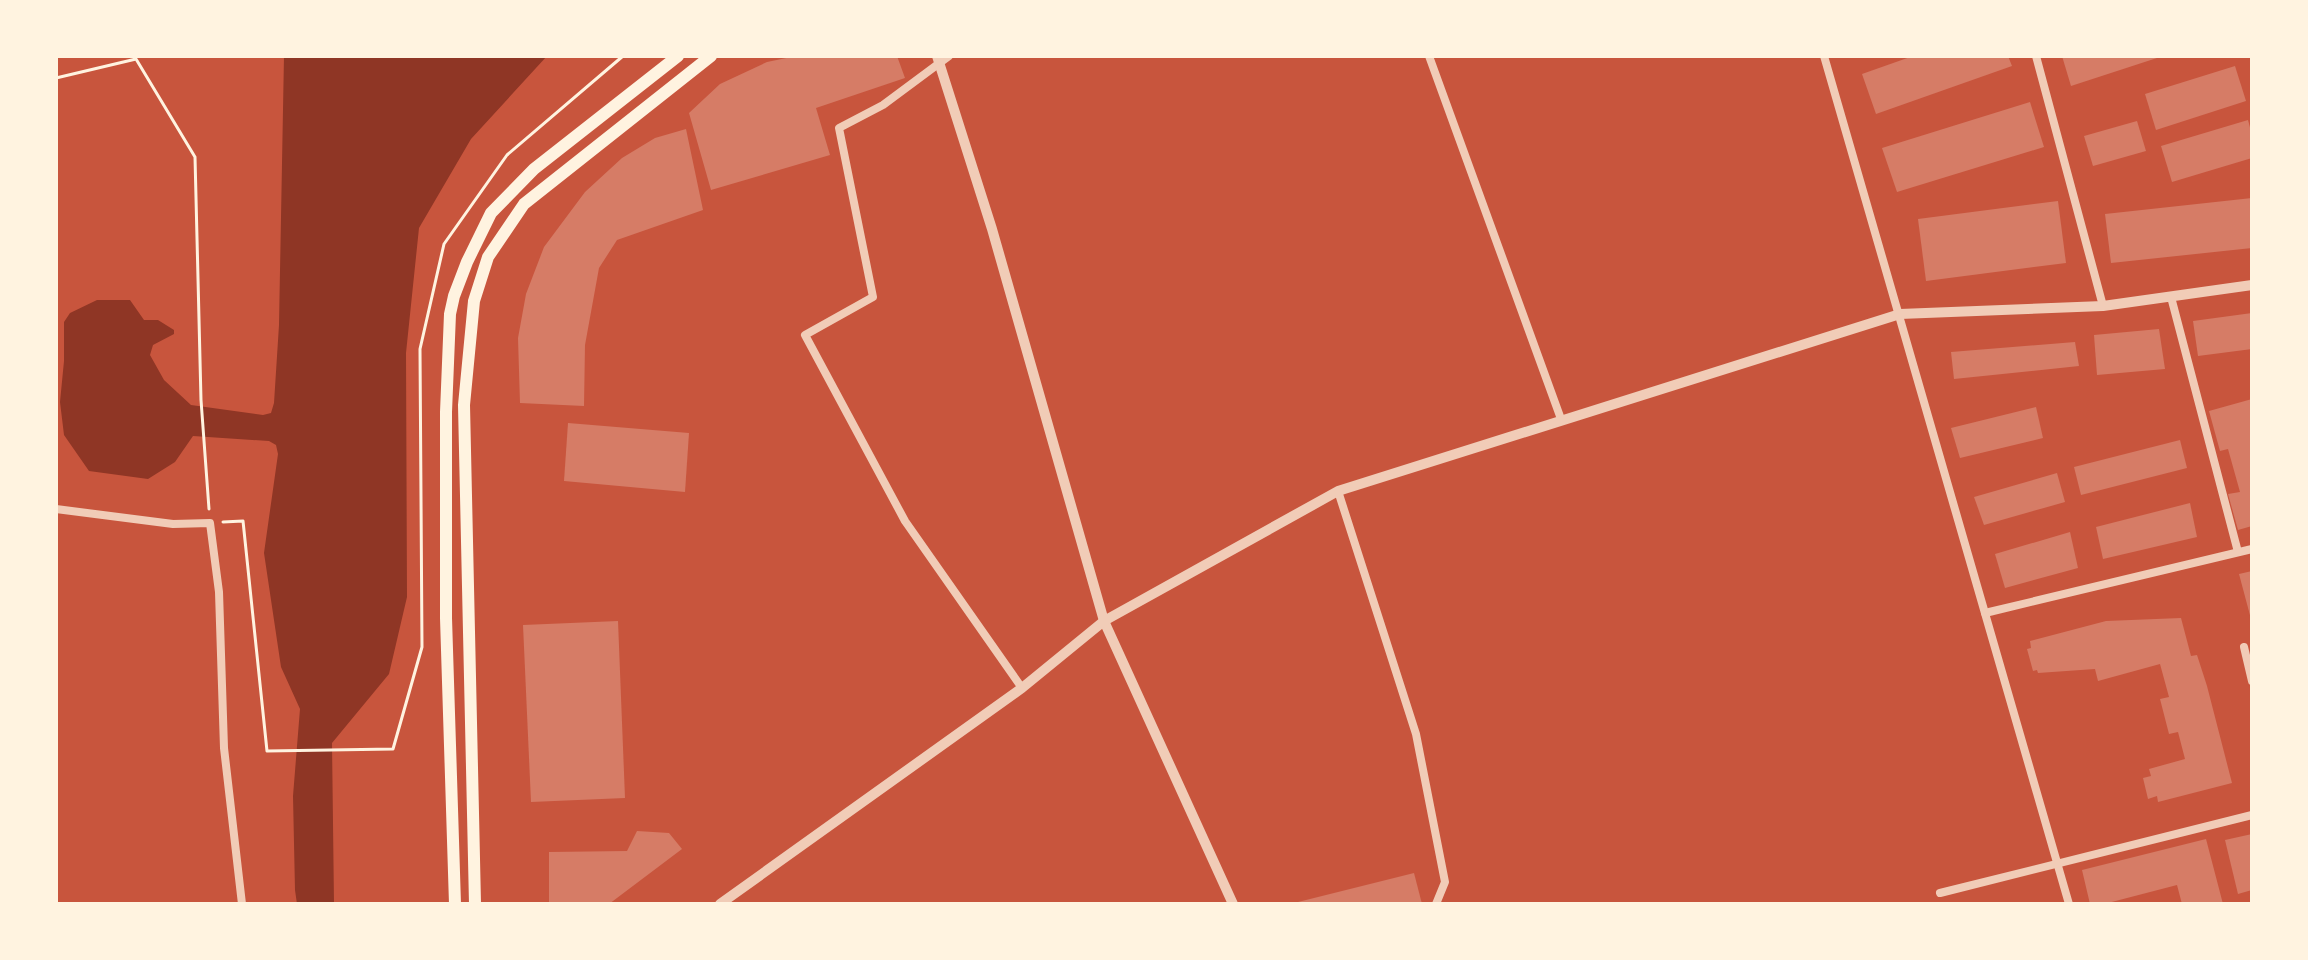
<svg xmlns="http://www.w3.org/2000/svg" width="2308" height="960" font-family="Bitter,serif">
<rect width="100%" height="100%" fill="#c8553d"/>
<polygon fill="#8f3625" points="284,56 547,56 471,139 419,228 406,353 407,597 389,674 332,743 334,904 297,904 295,890 293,796 300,709 281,667 264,553 278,454 276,445 269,441 193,436 175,462 148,479 89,471 64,435 60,402 64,361 64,322 70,313 97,300 130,300 144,320 158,320 174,330 174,334 153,345 150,355 164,380 191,405 263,415 271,413 274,403 279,325"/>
<g fill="#d67c66">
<polygon points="796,56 897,56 905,78 816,108 830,155 711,190 689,113 720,84 767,62"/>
<polygon points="1913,56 2008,56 2012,66 1876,114 1862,74"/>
<polygon points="2062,56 2160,56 2160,57 2071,86"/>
<polygon points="2235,66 2246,101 2156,130 2145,94"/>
<polygon points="2030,102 2044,147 1897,192 1882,148"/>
<polygon points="2248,120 2252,135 2252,158 2172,182 2161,146"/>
<polygon points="2137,121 2146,151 2093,166 2084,136"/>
<polygon points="686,129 703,210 617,240 599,268 585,345 584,406 520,403 518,338 526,294 544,247 585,192 622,158 655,138"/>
<polygon points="2252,198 2252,248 2111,263 2105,214"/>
<polygon points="2058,201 2066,263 1926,281 1918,219"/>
<polygon points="2252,313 2252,349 2198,356 2193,321"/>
<polygon points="2159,329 2165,369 2097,375 2094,335"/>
<polygon points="2075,342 2079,366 1954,379 1951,352"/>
<polygon points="2252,399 2252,526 2238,530 2228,494 2240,492 2228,449 2220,451 2209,411"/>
<polygon points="2036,407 2043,438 1960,458 1951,428"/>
<polygon points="568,423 689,433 685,492 564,481"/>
<polygon points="2180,440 2187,468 2081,495 2074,467"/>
<polygon points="2057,473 2065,502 1984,525 1974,497"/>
<polygon points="2190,503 2197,537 2103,559 2096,527"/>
<polygon points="2070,532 2078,568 2005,588 1995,554"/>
<polygon points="2252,571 2252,619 2251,619 2239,574"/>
<polygon points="2181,618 2191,656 2197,655 2207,686 2232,783 2158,802 2157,796 2148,799 2143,778 2151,776 2149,769 2185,759 2178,732 2169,734 2160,699 2169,697 2160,664 2098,681 2095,669 2038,673 2037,670 2033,671 2027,649 2031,648 2030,641 2106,621"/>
<polygon points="618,621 625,798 531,802 523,625"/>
<polygon points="637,831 669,833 682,849 609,904 549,904 549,852 627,851"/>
<polygon points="2252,834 2252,890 2238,894 2225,840"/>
<polygon points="2206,839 2223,904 2182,904 2177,885 2104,904 2090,904 2082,870"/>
<polygon points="1414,873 1422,904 1294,904 1294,903"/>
</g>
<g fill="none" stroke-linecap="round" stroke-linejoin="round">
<g stroke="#fff3e0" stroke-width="3">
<polyline points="56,78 136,59 195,157 201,400 209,509"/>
<polyline points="223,522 243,521 267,751 393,749 422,647 420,349 444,244 507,155 623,56"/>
</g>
<g stroke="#f1ccb7" stroke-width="8">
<polyline points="949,56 883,105 839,128 873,297 805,335 905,521 1022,688"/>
<polyline points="1429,56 1561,419"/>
<polyline points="1824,56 2069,904"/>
<polyline points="2036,56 2103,306"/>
<polyline points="2171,297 2238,552"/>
<polyline points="1338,491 1416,734 1445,882 1436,904"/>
<polyline points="56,509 173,524 210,523 219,592 224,748 242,904"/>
<polyline points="1985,613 2252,549"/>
<polyline points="2244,647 2252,681"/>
<polyline points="1940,893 2252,815"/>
</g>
<g stroke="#f1ccb7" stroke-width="10">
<polyline points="937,56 992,229 1104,621 1233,904"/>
<polyline points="720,904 1022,688 1104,621 1338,491 1900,314 2103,306 2252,285"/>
</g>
<g stroke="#fff3e0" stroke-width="12">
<polyline points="455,904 446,618 446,412 450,314 454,296 467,262 491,213 534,169 678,56"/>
<polyline points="475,904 464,405 474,301 488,257 524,204 711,56"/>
</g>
</g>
<rect width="2308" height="960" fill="none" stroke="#fff3e0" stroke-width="116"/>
</svg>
